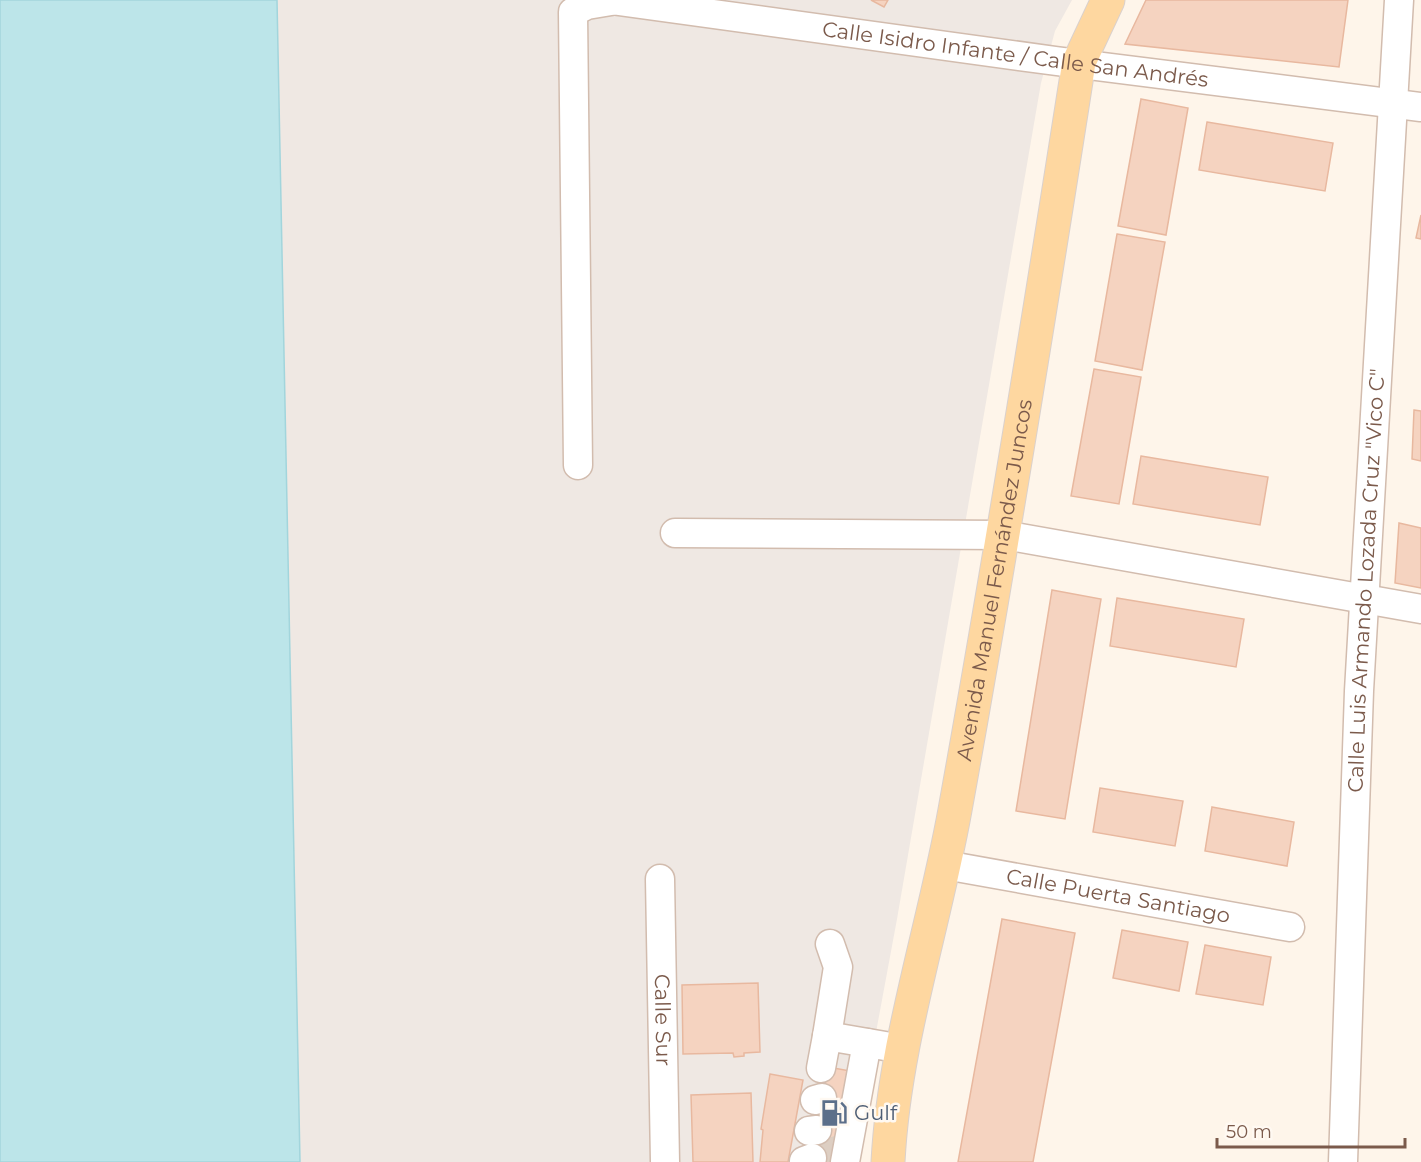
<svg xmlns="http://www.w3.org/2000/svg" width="1421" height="1162" font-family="Montserrat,sans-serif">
<rect width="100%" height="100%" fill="#fef5ea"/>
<polygon fill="#efe8e3" points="276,0 1072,0 1055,31 1041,83 897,919 852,1162 293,1162"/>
<polygon fill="#bce5e9" stroke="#a2d5dc" stroke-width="1.5" points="0,0 277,0 300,1162 0,1162"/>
<g fill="#f5d3c0" stroke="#e8b89f" stroke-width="1.5">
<polygon points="871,0 888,0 884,7"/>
<polygon points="1146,0 1348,0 1339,67 1125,44"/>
<polygon points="1141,99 1188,108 1166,235 1118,226"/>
<polygon points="1207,122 1333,143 1325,191 1199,170"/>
<polygon points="1421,215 1421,239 1416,238"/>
<polygon points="1117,234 1165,242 1142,370 1095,361"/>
<polygon points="1094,369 1141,377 1119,504 1071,496"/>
<polygon points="1414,410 1421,411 1421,461 1412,459"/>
<polygon points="1141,456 1268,477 1260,525 1133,504"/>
<polygon points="1399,523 1421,528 1421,588 1395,583"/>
<polygon points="1052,590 1101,599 1065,819 1016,811"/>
<polygon points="1117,598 1244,619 1236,667 1110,646"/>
<polygon points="1100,788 1183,801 1175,846 1093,832"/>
<polygon points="1212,807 1294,822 1287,866 1205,851"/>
<polygon points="1002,919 1075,933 1033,1162 958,1162"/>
<polygon points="1122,930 1188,942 1179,991 1113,978"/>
<polygon points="1205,945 1271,957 1263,1005 1196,994"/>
<polygon points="758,983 760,1052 744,1053 744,1056 734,1057 733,1053 683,1054 682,985"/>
<polygon points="828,1067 856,1072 840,1162 811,1162"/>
<polygon points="770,1074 803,1080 788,1162 760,1162 763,1130 761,1129"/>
<polygon points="751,1093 753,1162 693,1162 691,1095"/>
</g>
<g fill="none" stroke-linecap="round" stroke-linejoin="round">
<polyline stroke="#ddcec2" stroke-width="28" stroke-dasharray="28 14" stroke-linecap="butt" points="812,1158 843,1148"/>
<defs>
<g id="minor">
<path id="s1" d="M611 0 1056 61 1421 107"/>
<polyline points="578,465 573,12 587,5 611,1"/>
<polyline points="675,533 1004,535 1421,609"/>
<path id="s2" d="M945 865 1290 927"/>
<path id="s3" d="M660 879 665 1162"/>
<polyline points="827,1036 838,967 830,944"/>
<polyline points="821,1068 827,1036 885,1046"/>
<polyline points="815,1100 822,1098"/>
<polyline points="809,1131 817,1130"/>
<polyline points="804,1161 812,1158"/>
<polyline points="845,1162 867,1043"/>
<path id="s4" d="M1343 1162 1359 691 1399 0"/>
</g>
<g id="major">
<path id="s5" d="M888 1162C894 1043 934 927 955 810 1000 561 1040 312 1079 62L1108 0"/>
</g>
</defs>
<use href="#minor" stroke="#d2bcae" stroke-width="31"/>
<use href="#major" stroke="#dad1cd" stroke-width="35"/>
<use href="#minor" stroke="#fff" stroke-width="28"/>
<use href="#major" stroke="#fed7a0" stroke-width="33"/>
</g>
<defs>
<symbol id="fuel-bare" viewBox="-9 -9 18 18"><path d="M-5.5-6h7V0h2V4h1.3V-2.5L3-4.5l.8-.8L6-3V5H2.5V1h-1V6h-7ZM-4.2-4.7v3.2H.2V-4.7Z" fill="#5c6f8a" stroke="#fff9f2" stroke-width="2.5" paint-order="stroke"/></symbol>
</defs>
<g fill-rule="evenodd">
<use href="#fuel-bare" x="815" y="1094" width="38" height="38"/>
</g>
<g text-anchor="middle" stroke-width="5" stroke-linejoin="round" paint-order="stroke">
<g font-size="21" fill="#7b5a4b" stroke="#fff9f2">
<text dy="7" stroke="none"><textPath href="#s1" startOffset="408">Calle Isidro Infante / Calle San Andrés</textPath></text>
<text dy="7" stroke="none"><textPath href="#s5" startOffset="592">Avenida Manuel Fernández Juncos</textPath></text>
<text dy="7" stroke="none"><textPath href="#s4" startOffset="582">Calle Luis Armando Lozada Cruz "Vico C"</textPath></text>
<text dy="7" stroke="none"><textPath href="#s2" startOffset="176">Calle Puerta Santiago</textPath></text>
<text dy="7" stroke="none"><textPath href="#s3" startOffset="141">Calle Sur</textPath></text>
</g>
<g font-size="21" fill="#4e5e75" stroke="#fff9f2" text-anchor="start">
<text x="854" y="1120">Gulf</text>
</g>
</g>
<path d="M1217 1138v9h188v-9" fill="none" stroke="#7b5a4b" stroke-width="3"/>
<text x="1226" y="1138" font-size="18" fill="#7b5a4b" stroke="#fff9f2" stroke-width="4.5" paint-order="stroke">50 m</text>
</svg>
